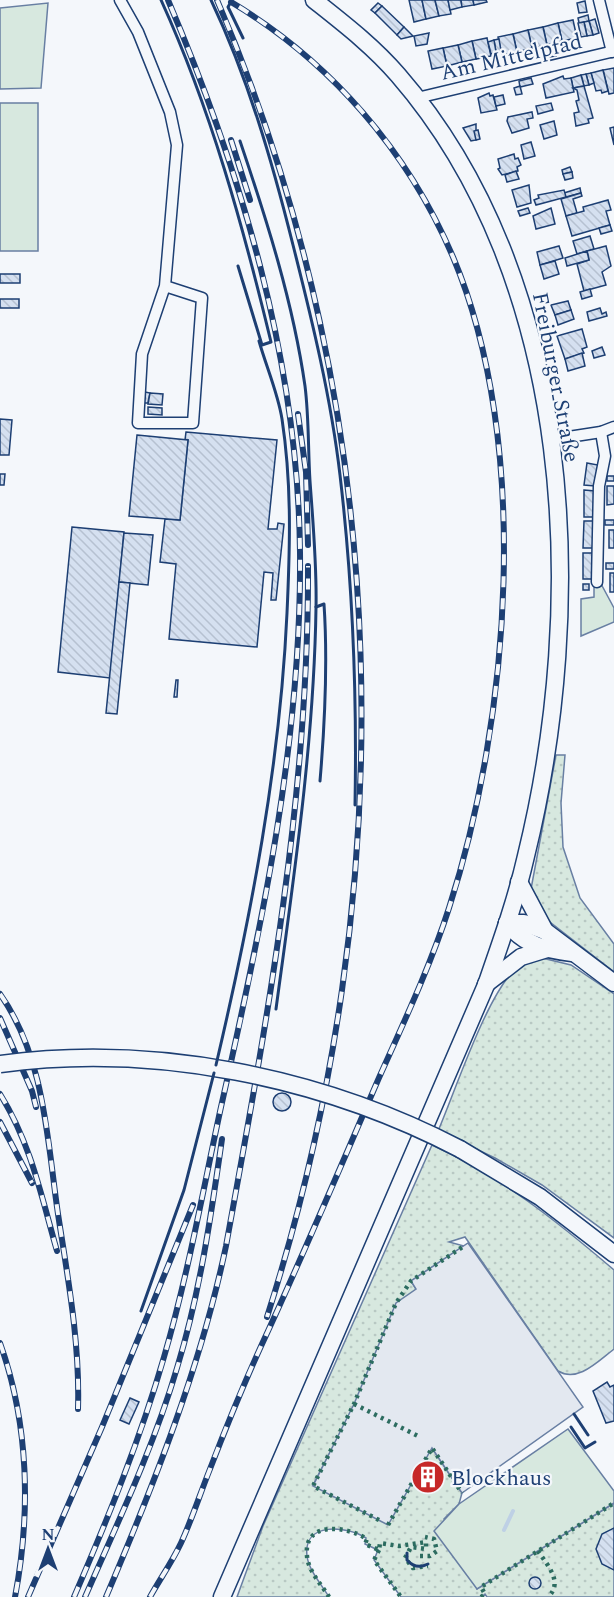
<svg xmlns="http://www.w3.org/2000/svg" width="614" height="1597" font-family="Spectral,serif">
<defs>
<pattern id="grass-dots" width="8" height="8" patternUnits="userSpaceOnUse" patternTransform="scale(1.5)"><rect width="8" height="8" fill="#d7e8df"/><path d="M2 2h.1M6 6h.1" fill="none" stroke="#b8c8c3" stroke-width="1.8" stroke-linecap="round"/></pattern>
<pattern id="building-back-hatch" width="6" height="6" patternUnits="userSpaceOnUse" patternTransform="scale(1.5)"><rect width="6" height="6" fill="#d5e0f0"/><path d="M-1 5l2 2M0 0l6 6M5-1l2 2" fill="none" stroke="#b6c1d1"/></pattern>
</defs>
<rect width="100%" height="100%" fill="#f4f7fb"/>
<g fill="url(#grass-dots)" stroke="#687fa3" stroke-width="1.5">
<polygon points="556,755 565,755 561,803 563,847 580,898 614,944 614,972 546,919 531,889"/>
<path d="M542 958 571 965 614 994V1238L542 1185 495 1158 438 1131C456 1089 484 1003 513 971 521 963 532 961 542 958Z"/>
<path d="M432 1145C499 1175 558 1222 614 1270V1349C598 1361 578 1383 558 1371L465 1237 449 1242 464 1246 411 1281 416 1289 313 1485 432 1448 462 1493 459 1504 444 1519 477 1589 614 1503V1597H487L485 1594 481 1597H401L374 1560 378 1550 365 1544 366 1538C347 1526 303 1521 307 1556 309 1571 322 1585 329 1597H237L263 1526Z"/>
</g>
<g fill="#d7e8df" stroke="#687fa3" stroke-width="1.5">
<polygon points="48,3 41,88 0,89 0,8"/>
<rect x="0" y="103" width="38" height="148"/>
<polygon points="594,582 600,582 614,608 614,622 581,636 581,599 594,597"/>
<polygon points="568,1429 614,1491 614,1503 477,1589 434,1531 459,1504"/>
</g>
<polygon fill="#e3e8f0" stroke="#687fa3" stroke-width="1.5" points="468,1243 583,1407 462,1493 432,1448 388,1525 313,1486 354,1404 396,1303 416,1289 411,1281"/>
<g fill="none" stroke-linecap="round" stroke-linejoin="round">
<polyline stroke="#bed0e5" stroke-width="4" points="504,1530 513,1511"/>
</g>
<g fill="url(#building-back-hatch)" stroke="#1d3f73" stroke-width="1.5">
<polygon points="409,0 422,0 426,19 414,22"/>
<polygon points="422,0 435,0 439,16 426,19"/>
<polygon points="435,0 448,0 451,14 439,16"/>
<polygon points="448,0 461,0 462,7 450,10"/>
<polygon points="461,0 473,0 474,5 462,7"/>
<polygon points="473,0 486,0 487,2 474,5"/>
<polygon points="585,1 587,12 579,13 577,3"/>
<polygon points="378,3 382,6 375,13 371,10"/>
<polygon points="382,6 404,27 397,35 375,13"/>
<polygon points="588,15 589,21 579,23 578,18"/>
<polygon points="595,19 599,33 593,35 589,21"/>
<polygon points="573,20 577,38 562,41 558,23"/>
<polygon points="589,21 593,35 587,36 584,22"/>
<polygon points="584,22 587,36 581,37 578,23"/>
<polygon points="558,23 562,41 547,45 543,27"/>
<polygon points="404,27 413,36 401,39 397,35"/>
<polygon points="543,27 547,45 532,48 528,30"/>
<polygon points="528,30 532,48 517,52 513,34"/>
<polygon points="429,33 427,44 416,46 414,36"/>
<polygon points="513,34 517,52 502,55 498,37"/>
<polygon points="487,38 491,56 476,59 472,41"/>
<polygon points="499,39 501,51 496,52 494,40"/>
<polygon points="494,40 496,52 491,54 488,42"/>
<polygon points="472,41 476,59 462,62 458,45"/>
<polygon points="458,45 462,62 447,66 443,48"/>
<polygon points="553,47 556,56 550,57 548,48"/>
<polygon points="443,48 447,66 432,69 428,51"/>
<polygon points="614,68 614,93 609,94 603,70"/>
<polygon points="603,70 608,91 602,93 601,90 596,91 591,73"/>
<polygon points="591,73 594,83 589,85 586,74"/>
<polygon points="586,74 589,85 584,86 581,75"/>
<polygon points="581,75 584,86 573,88 571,78"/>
<polygon points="563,76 564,79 571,78 574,92 546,98 543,84"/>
<polygon points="531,78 533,84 520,87 519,81"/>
<polygon points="520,86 522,94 516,95 514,88"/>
<polygon points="584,86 593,118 588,119 589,123 576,126 574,113 579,112 576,101 579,100 577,90 573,88"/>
<polygon points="489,93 490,96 493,95 497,110 481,113 478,98"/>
<polygon points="503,95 505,104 496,106 494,97"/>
<polygon points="551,103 553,110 538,114 536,106"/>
<polygon points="532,112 533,118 527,119 529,128 512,133 507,121 508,117"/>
<polygon points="554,121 557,135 544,139 540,125"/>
<polygon points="476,124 476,140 471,141 463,128"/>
<polygon points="614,127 614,145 610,128"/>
<polygon points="478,130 480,139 476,140 474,131"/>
<polygon points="531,142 535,156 524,159 521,145"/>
<polygon points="514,154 515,159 518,158 521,165 517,167 518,171 502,175 498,169 500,168 498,159"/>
<polygon points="570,167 572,172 563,174 562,170"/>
<polygon points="516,171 519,179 507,182 505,175"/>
<polygon points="572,172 573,178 565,180 563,174"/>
<polygon points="529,185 531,203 517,207 512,190"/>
<polygon points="580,188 581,193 566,197 564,193"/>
<polygon points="564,190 566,197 536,205 534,200 539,198 538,195"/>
<polygon points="581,193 582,196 573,199 577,213 566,216 561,199"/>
<polygon points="608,200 611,210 606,211 610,225 572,236 566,216 584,211 583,207"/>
<polygon points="528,208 530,213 520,216 518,211"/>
<polygon points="551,208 555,224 536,229 533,216"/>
<polygon points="610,225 612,231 601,234 599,228"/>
<polygon points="590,236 594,249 577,254 573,241"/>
<polygon points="559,246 563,258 540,265 537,252"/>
<polygon points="606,246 611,266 602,272 606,285 584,291 577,264 589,260 587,251"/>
<polygon points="587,251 589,260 567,266 565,258"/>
<polygon points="555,261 559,274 544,279 540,265"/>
<rect x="0" y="274" width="20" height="9"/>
<polygon points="590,289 592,296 582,299 580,292"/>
<rect x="0" y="299" width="19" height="9"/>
<polygon points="568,301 571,310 555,315 551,305"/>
<polygon points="600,308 602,314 606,312 607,316 589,321 587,312"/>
<polygon points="571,310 574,319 558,325 555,315"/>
<polygon points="582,329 587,347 582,349 584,353 565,359 557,336"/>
<polygon points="602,347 605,355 594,358 592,351"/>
<polygon points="582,353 585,366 568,371 565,359"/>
<polygon points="145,392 150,393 148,403 144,403"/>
<polygon points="150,393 163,394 162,405 148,404"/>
<polygon points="148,407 162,408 162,415 148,414"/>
<polygon points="0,419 12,420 9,455 0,455"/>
<polygon points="186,432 277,440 268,529 277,529 278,523 284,524 276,600 271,600 273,573 264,572 257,647 169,639 176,564 160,562 165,519 180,520 188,440 185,440"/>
<polygon points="137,435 188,440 180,520 129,516"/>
<polygon points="587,463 598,465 595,486 584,485"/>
<polygon points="0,474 5,474 4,485 0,485"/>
<rect x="607" y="476" width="7" height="5"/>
<polygon points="607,486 614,486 614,504 607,505"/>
<polygon points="584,490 595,491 595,517 584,517"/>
<rect x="605" y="520" width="9" height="5"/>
<polygon points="584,521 595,521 594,548 583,548"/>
<polygon points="72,527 124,532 110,678 58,672"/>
<rect x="609" y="530" width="5" height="18"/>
<polygon points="124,533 153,535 148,585 119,582"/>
<rect x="583" y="553" width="11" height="26"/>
<rect x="606" y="563" width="8" height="6"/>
<rect x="610" y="573" width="4" height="19"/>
<polygon points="119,582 130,583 117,714 106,713"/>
<rect x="583" y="584" width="6" height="6"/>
<polygon points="176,680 178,680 177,697 174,697"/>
<circle cx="282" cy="1102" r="9"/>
<polygon points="607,1382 610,1387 614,1385 614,1421 606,1423 593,1391"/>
<polygon points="130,1398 139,1402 129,1424 120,1420"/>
<polygon points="429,1466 436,1474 435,1483 429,1487 420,1481 422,1469"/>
<polygon points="614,1528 614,1570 602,1564 596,1549 602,1534"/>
<circle cx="535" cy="1583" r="6"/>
</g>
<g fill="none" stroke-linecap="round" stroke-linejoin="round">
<defs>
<g id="minor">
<polyline points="120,0 138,32 170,112 177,145 165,286 142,354 138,423 193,423 202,298 165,286"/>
<polyline points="599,0 612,52"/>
<polyline points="417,98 614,51"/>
<polyline points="549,440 601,432 614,427"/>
<polyline points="597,582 599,486 605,456 601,432"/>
</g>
<g id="primary">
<polyline points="519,882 545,931"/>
<polyline points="507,923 524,923 545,931 614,983"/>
<path d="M507 923C524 945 546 950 572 953"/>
<polyline points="486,984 521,957 547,949"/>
<polyline points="460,1149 540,1197 614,1254"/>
<path d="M222 1597 486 985C501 942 516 900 526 856 588 604 576 280 398 75 373 46 343 23 314 0"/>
</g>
</defs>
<use href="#minor" stroke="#1d3f73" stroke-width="13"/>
<use href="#primary" stroke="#1d3f73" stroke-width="19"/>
<use href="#minor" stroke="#f4f7fb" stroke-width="10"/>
<use href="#primary" stroke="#f4f7fb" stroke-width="16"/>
<defs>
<g id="rail">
<path d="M217 0C396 416 404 888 267 1317"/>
<polyline points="231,140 250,200"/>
<polyline points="298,414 306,472 308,545"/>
<path d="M0 994C45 1058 47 1139 58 1214 68 1279 80 1343 78 1409"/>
<polyline points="0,1018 32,1091 36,1107"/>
<path d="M0 1094C31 1144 41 1195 57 1251"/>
<polyline points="0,1122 32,1183"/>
<path d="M0 1343C29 1424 31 1513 15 1597"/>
<polyline points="28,1597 102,1427 193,1205"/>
<path d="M74 1597C108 1518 140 1440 164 1357 188 1275 203 1190 221 1107 262 925 302 739 300 552 298 361 242 174 168 0"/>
<path d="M85 1597C118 1522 154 1446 177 1368 200 1293 211 1216 222 1139"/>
<path d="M106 1597C154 1484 201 1366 226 1246 267 1021 309 795 308 566"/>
<path d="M150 1597C160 1579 172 1562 181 1543 192 1519 200 1494 210 1469 228 1422 247 1376 268 1331 306 1248 342 1164 378 1080 403 1024 430 967 449 908 510 719 532 444 453 257 408 151 330 61 231 2"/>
</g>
</defs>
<use href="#rail" stroke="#1d3f73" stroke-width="6"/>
<use href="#rail" stroke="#f4f7fb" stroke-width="4" stroke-dasharray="11" stroke-linecap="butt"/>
<defs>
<path id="primary-bridge" d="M0 1064C155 1043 322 1077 460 1149"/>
</defs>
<use href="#primary-bridge" stroke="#1d3f73" stroke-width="19" stroke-linecap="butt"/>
<use href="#primary-bridge" stroke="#f4f7fb" stroke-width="16"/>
<g stroke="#2c6c60" stroke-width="4.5" stroke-dasharray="3 4.5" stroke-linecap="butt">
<polyline points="354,1404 420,1437"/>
<polyline points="379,1520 313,1486 354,1404 396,1303 411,1281 464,1246"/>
<polyline points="388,1525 432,1448 462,1493"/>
<polyline points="379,1550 374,1560 401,1597"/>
<path d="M538 1551C547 1565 564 1582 548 1597"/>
<polyline points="420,1556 430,1556 437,1551 434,1539 425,1537"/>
<path d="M329 1597C322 1585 308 1571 307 1556 303 1520 347 1526 367 1539L365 1544 379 1550 380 1543 399 1546 426 1542V1549L411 1547 405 1558 413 1568 428 1566"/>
<polyline points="481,1597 485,1594 481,1587 614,1503"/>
</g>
<g stroke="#1d3f73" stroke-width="3">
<path d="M161 0C211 110 243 226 271 342L262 345 238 266"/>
<path d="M211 0C248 78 272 161 293 245 312 320 331 398 340 475 353 585 357 695 355 805"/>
<polyline points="232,0 228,7 243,38"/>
<path d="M240 141C267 221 293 302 305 386 309 417 308 450 310 481 313 523 317 566 316 608 314 742 294 876 276 1009"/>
<path d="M316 607 324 604C328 664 325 722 320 781"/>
<path d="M216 1065C251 916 280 766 287 613 290 547 292 485 282 419 278 393 266 366 259 341"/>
<polyline points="141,1311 184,1190 214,1073"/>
<polyline points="574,1414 588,1435"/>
<polyline points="571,1427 585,1448 595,1442"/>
<path d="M407 1553V1560C413 1567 420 1568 428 1564"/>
</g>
</g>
<defs>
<symbol id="building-disc" viewBox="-11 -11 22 22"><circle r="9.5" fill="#c62828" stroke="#f4f7fb"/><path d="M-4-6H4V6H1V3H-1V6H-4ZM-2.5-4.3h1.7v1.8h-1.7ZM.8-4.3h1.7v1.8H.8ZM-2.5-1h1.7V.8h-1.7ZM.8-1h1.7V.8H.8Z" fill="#fff"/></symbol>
</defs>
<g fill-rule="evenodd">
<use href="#building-disc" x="409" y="1458" width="38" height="38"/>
</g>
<g text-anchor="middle" stroke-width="4.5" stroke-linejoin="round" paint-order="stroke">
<g font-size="22" fill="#1d3f73" stroke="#f4f7fb">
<text transform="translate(511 56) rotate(-13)" y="8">Am Mittelpfad</text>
<text transform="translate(557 377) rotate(79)" y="8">Freiburger Straße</text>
</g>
<g font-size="22" fill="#1d3f73" stroke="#f4f7fb" text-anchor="start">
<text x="451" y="1485">Blockhaus</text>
</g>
</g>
<g transform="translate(48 1549)" stroke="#f4f7fb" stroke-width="4.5" paint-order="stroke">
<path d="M0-4.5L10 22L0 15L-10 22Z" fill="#1d3f73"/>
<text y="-9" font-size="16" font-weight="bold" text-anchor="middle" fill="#1d3f73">N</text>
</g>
</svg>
